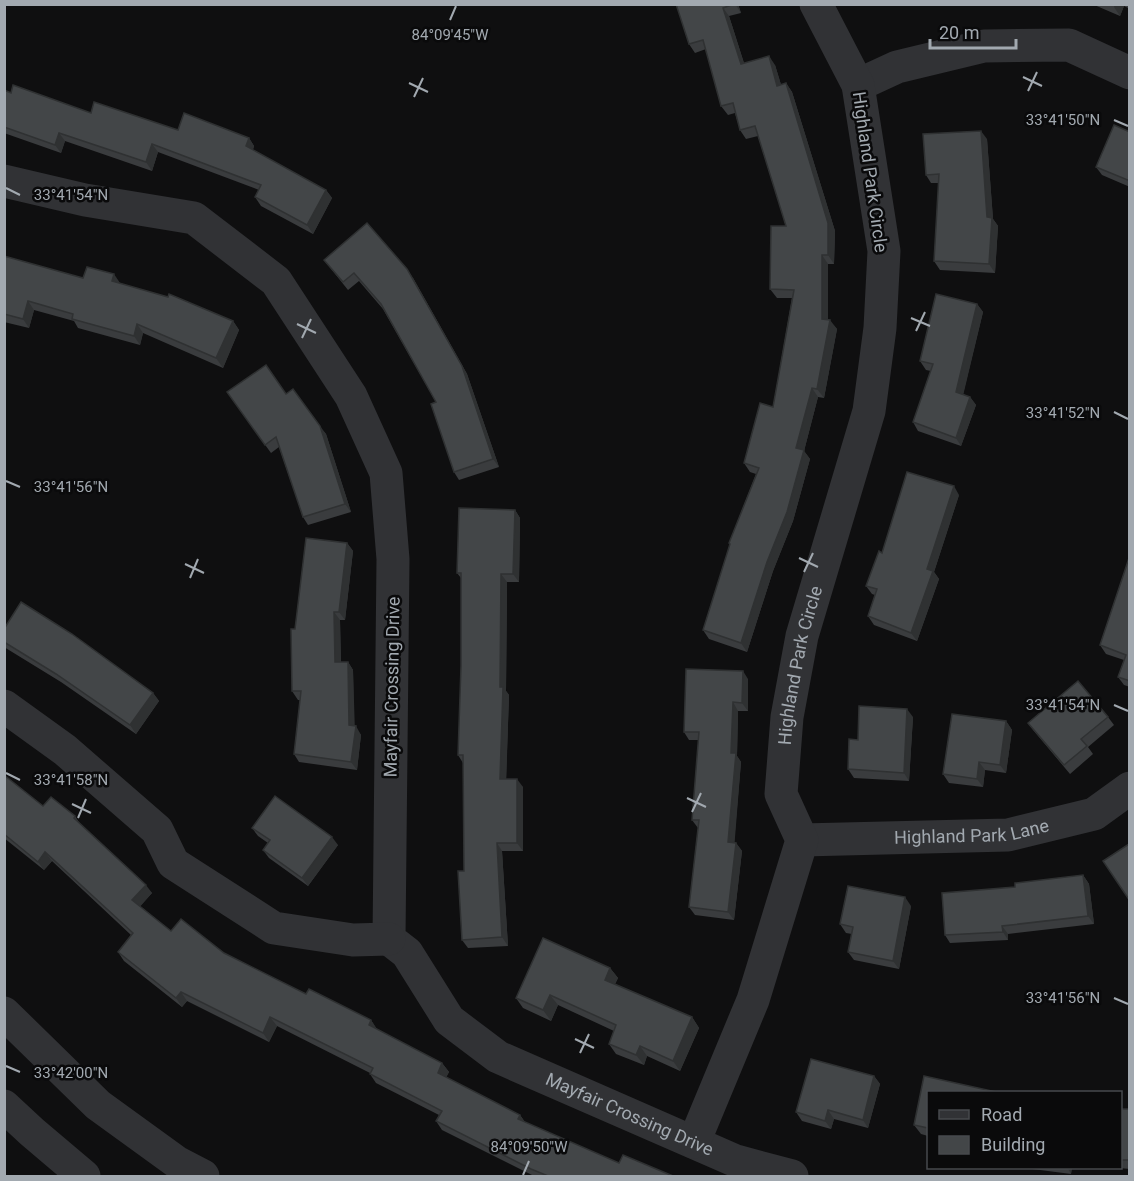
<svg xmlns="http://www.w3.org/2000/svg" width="1134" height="1181" font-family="Roboto,sans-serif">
<rect width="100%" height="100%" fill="#0f0f10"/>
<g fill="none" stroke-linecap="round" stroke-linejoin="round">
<g stroke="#313235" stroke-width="33">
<polyline points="858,85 897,67 984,46 1069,45 1130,73"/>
<path id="s1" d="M4 181 85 200 194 218 276 281 351 396 386 473 393 559 389 939 407 953 449 1020 498 1057 736 1161 792 1176"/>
<polyline points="4,706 65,750 157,830 173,863 274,928 353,940 389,939"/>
<path id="s2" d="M802 840 1008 835 1094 814 1130 788"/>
<polyline points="4,1013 98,1105 178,1163 203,1176"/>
<polyline points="4,1106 32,1132 84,1176"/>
<path id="s3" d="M694 1142 753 1000 802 840 781 794 787 717 802 636 869 411 880 328 884 251 858 85 816 4"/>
</g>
</g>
<g fill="#3a3c3e">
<polygon points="676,4 738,4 741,13 729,16 744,63 775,65 781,85 786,83 792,92 835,231 834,264 828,264 828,320 837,329 824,398 818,397 804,451 810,459 793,521 773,571 747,652 709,639 703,630 730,545 729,543 756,474 750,472 744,463 773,407 792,298 777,298 770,289 786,226 758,136 746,139 740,130 735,113 728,115 721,106 706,49 695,53 689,44"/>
<polygon points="1092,4 1130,4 1130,9 1124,6 1120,16"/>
<polygon points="4,90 11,93 91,113 178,130 249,138 254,146 253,150 326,190 332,198 313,234 261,206 255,197 259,190 158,152 152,171 65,141 61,153 4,133"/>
<polygon points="1130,132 1130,187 1102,175 1096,167"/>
<polygon points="987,139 993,219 998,226 995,273 940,270 934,261 939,183 931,183 926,175"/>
<polygon points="4,256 83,278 120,283 233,321 239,330 223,368 143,333 140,345 78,328 74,321 34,310 29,328 4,322"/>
<polygon points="324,260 413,278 467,374 499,467 459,480 454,472 436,402 383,309 359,281 348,290"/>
<polygon points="977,304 983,312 963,394 970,397 976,405 961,446 918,431 913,422 931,371 926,370 920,361"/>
<polygon points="227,392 286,394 326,434 351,512 308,525 303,517 279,447 271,453"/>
<polygon points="959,495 934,572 939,579 917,641 874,625 868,616 875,595 872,594 866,586 882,553"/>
<polygon points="515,510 520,518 519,582 507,582 506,691 509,695 506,779 523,787 523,851 502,851 508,946 468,948 462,940 464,871 463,763 458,755 461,666 461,578 457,573"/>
<polygon points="347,543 353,551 345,620 340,620 341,662 348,662 353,670 354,726 361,735 357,770 299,762 294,754 300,700 298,700 292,691 295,629"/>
<polygon points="1130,555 1130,687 1124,685 1118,677 1124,660 1106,654 1100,645"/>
<polygon points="4,629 153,693 159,701 136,734 61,682 4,647"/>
<polygon points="748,679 748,711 738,711 737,756 741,762 734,843 736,843 742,851 734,920 695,915 689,907 698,828 692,820 699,740 689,740 684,732"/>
<polygon points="913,717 909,781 854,778 848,769 858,740"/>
<polygon points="1108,717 1114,725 1088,747 1093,754 1070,774 1034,731 1028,723"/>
<polygon points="1006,721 1012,730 1006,773 985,770 983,787 949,783 943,774"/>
<polygon points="4,775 43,806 75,816 80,824 152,893 140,906 171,931 224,953 306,994 371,1020 377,1030 442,1063 449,1072 446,1077 520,1115 525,1122 619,1163 673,1176 534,1176 442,1130 436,1121 439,1115 376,1083 370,1074 370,1073 277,1026 269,1042 187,1001 182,1007 124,961 118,952 131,935 52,861 44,870 4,838"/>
<polygon points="252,828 338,845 308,886 269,858 263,850 268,843 258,836"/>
<polygon points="1083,875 1089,884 1094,924 1008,934 1008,940 950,943 945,935 1015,887"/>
<polygon points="911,906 899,969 854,960 848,952 852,934 846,933 840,924"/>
<polygon points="610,968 618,978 615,984 692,1017 699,1028 680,1071 647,1056 644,1065 616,1054 609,1044 614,1031 558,1005 551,1021 523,1008 516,998"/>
<polygon points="874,1076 880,1084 868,1128 834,1119 831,1129 802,1121 796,1112"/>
<polygon points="924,1076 996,1092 928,1092 928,1136 921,1134 914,1125"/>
<polygon points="1120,1109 1130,1109 1130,1169 1108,1167 1120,1167"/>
<polygon points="1017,1167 1072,1167 1071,1174"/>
</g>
<g fill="#2f3132">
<polygon points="735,4 738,4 741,13"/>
<polygon points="1115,4 1123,4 1124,6 1120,16 1114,7"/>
<polygon points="723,8 729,16 747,73 741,64"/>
<polygon points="769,56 775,65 784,94 777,86"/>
<polygon points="786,83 792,92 835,231 834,264 828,255"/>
<polygon points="981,131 987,139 993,219 998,226 995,273 989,264 987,217"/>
<polygon points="59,133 65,141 61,153 55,145"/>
<polygon points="249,138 254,146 251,154 246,146"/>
<polygon points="152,144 158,152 152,171 146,162"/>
<polygon points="326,190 332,198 313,234 307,225"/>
<polygon points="822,255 828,264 828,328 822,319"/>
<polygon points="407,269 413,278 467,374 499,467 493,459"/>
<polygon points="114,274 120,283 112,281"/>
<polygon points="28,301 34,310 29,328 23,319"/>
<polygon points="977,304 983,312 962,400 956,392"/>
<polygon points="830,320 837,329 824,398 817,389"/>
<polygon points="233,321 239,330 223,368 216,358"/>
<polygon points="137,324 143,333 140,345 134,336"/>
<polygon points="812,388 818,397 804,451 810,459 793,521 773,571 747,652 741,643 796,448"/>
<polygon points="970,397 976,405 961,446 956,438"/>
<polygon points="320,426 326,434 351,512 345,504"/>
<polygon points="954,486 959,495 934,572 939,579 917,641 911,633 927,569"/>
<polygon points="515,510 520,518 519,582 513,574"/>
<polygon points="347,543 353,551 345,620 339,612"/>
<polygon points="501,574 507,582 506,691 509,695 506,787 500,779"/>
<polygon points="334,612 340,620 341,671 335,662"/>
<polygon points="348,662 353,670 355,734 349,725"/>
<polygon points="743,671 748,679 748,711 742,703"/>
<polygon points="153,693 159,701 136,734 130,725"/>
<polygon points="733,702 738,711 737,756 741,762 734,850 728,842"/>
<polygon points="907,709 913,717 909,781 904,773"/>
<polygon points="1006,721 1012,730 1006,773 1000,765"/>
<polygon points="356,726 361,735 357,770 351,762"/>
<polygon points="979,762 985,770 983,787 977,779"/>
<polygon points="517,779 523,787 523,851 517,843"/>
<polygon points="332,837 338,845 308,886 302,878"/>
<polygon points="497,843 502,851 508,946 502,937"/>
<polygon points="736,843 742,851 734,920 728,912"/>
<polygon points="45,852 52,861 44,870 38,862"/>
<polygon points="1083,875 1089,884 1094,924 1088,916"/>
<polygon points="146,885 152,893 138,909 132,900"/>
<polygon points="905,897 911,906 899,969 893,961"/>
<polygon points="1002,926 1008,934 1008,940 1003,932"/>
<polygon points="610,968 618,978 612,990 605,980"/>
<polygon points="181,992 187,1001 182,1007 176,998"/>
<polygon points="550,995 558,1005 551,1021 543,1010"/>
<polygon points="270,1017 277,1026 269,1042 263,1033"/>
<polygon points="692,1017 699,1028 680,1071 673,1061"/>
<polygon points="371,1020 377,1029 375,1034 369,1025"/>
<polygon points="640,1046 647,1056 644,1065 636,1055"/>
<polygon points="442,1063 449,1072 444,1082 438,1073"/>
<polygon points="874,1076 880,1084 868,1128 863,1120"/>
<polygon points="828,1110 834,1119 831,1129 825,1121"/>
<polygon points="520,1115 526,1124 518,1119"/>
<polygon points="1067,1167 1072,1167 1071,1174"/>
</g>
<g fill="#434648" stroke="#2f3132" stroke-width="1.5">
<polygon points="676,4 734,4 723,8 741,64 769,56 777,86 786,83 828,223 828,255 822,255 822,319 830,320 817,389 812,388 796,448 804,450 787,512 767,562 741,643 703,630 730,544 729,543 759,468 744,463 760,403 773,407 794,290 770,289 771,226 786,226 755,126 740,130 733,103 721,106 703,40 689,44"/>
<polygon points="13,85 91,113 94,102 178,130 184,113 249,138 246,146 326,190 307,225 255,197 261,185 152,144 146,162 59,133 55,145 4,127 4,90 11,93"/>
<polygon points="1114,125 1130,132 1130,181 1096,167"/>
<polygon points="981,131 987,217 992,218 989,264 934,261 939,174 926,175 923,134"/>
<polygon points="367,223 407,269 462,366 493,459 454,472 431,404 436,402 381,304 354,273 343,282 324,260"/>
<polygon points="4,256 83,278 87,267 114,274 112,281 168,297 169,294 233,321 216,358 137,324 134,336 72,319 73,314 28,301 23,319 4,314"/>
<polygon points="936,294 977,304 956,392 970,397 956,438 913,422 933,364 920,361"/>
<polygon points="266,365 286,394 293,389 320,426 345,504 303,517 276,437 265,445 227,392"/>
<polygon points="907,472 954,486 927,569 933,571 911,633 868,616 877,589 866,586 879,551 882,553"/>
<polygon points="459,508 515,510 513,574 501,574 500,687 503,687 500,779 517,779 517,843 497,843 502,937 462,940 458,871 464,871 463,755 458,755 461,666 461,573 457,573"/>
<polygon points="306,538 347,543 339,612 334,612 335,662 348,662 349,725 356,726 351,762 294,754 301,691 292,691 291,629 295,629"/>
<polygon points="1130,555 1130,681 1118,677 1126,655 1100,645"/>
<polygon points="21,602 72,634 153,693 130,725 56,674 4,642 4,629"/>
<polygon points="686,669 743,671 742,703 733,702 731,753 736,753 728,842 736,843 728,912 689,907 699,820 692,820 699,732 684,732"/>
<polygon points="1078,681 1108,717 1081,739 1087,746 1064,765 1028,723"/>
<polygon points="859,706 907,709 904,773 848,769 849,739 858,740"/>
<polygon points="952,714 1006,721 1000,765 979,762 977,779 943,774"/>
<polygon points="4,775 43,806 51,797 75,816 74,818 146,885 132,900 171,931 181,919 224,953 306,994 309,989 371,1020 369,1025 442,1063 438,1073 520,1115 518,1119 619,1163 623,1155 673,1176 548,1176 531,1169 436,1121 442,1111 370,1074 373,1068 270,1017 263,1033 181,992 176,998 118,952 133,933 45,852 38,862 4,834"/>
<polygon points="275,796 332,837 302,878 263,850 270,840 252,828"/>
<polygon points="1129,844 1130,844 1130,901 1103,861"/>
<polygon points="1083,875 1088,916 1002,926 1003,932 945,935 942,893 1015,887 1015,883"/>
<polygon points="848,886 905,897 893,961 848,952 853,927 840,924"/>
<polygon points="543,938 610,968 605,980 692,1017 673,1061 640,1046 636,1055 609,1044 616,1025 550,995 543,1010 516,998"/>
<polygon points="811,1059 874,1076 863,1120 828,1110 825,1121 796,1112"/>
<polygon points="924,1076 996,1092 928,1092 928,1128 914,1125"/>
<rect x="1120" y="1109" width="10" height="51"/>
</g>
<path fill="none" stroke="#a2a9b0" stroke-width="2" d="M450 20 456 6M1023 77 1042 86M409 83 428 92M1028 91 1037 72M414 97 423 78M1114 120 1128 126M6 188 20 195M911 318 930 326M297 324 316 333M916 331 925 312M302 338 311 319M1114 412 1128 419M6 481 20 487M799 558 818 567M185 564 204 573M804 572 813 553M190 578 198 559M1114 705 1128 711M6 773 20 780M687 798 706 807M72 804 91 813M692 812 701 793M78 818 86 799M1114 998 1128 1004M575 1039 594 1048M580 1053 589 1034M6 1066 20 1072M523 1175 529 1161"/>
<g text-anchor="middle" stroke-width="5" stroke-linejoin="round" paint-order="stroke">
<g font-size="18" fill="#a2a9b0" stroke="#0a0a0b">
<text transform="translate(870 172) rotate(82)" y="6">Highland Park Circle</text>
<text dy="6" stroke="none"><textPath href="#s3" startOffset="502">Highland Park Circle</textPath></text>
<text transform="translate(392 687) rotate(-89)" y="6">Mayfair Crossing Drive</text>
<text dy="6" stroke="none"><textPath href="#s2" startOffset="170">Highland Park Lane</textPath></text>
<text dy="6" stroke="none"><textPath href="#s1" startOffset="1292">Mayfair Crossing Drive</textPath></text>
</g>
</g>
<g font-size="15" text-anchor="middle" fill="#a2a9b0" stroke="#0a0a0b" stroke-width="5" stroke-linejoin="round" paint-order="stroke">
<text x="450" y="40">84°09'45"W</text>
<text x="1063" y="125">33°41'50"N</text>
<text x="71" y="200">33°41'54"N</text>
<text x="1063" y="418">33°41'52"N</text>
<text x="71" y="492">33°41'56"N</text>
<text x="1063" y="710">33°41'54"N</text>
<text x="71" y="785">33°41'58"N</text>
<text x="1063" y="1003">33°41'56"N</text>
<text x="71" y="1078">33°42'00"N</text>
<text x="529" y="1152">84°09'50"W</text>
</g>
<rect width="1134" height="1181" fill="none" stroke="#a2a9b0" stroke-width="12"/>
<rect x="927" y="1091" width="195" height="78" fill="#0a0a0b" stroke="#474a4d" stroke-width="1.5"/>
<rect x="939" y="1110" width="30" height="9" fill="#313235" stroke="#474a4d" stroke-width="1.5"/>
<text x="981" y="1121" font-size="18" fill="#a2a9b0">Road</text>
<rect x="939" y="1136" width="30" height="18" fill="#434648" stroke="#474a4d" stroke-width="1.5"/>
<text x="981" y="1151" font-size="18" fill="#a2a9b0">Building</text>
<path d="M930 39v9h86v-9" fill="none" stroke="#a2a9b0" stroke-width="3"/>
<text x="939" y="39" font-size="18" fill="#a2a9b0" stroke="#0a0a0b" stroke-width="4.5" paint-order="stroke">20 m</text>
</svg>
